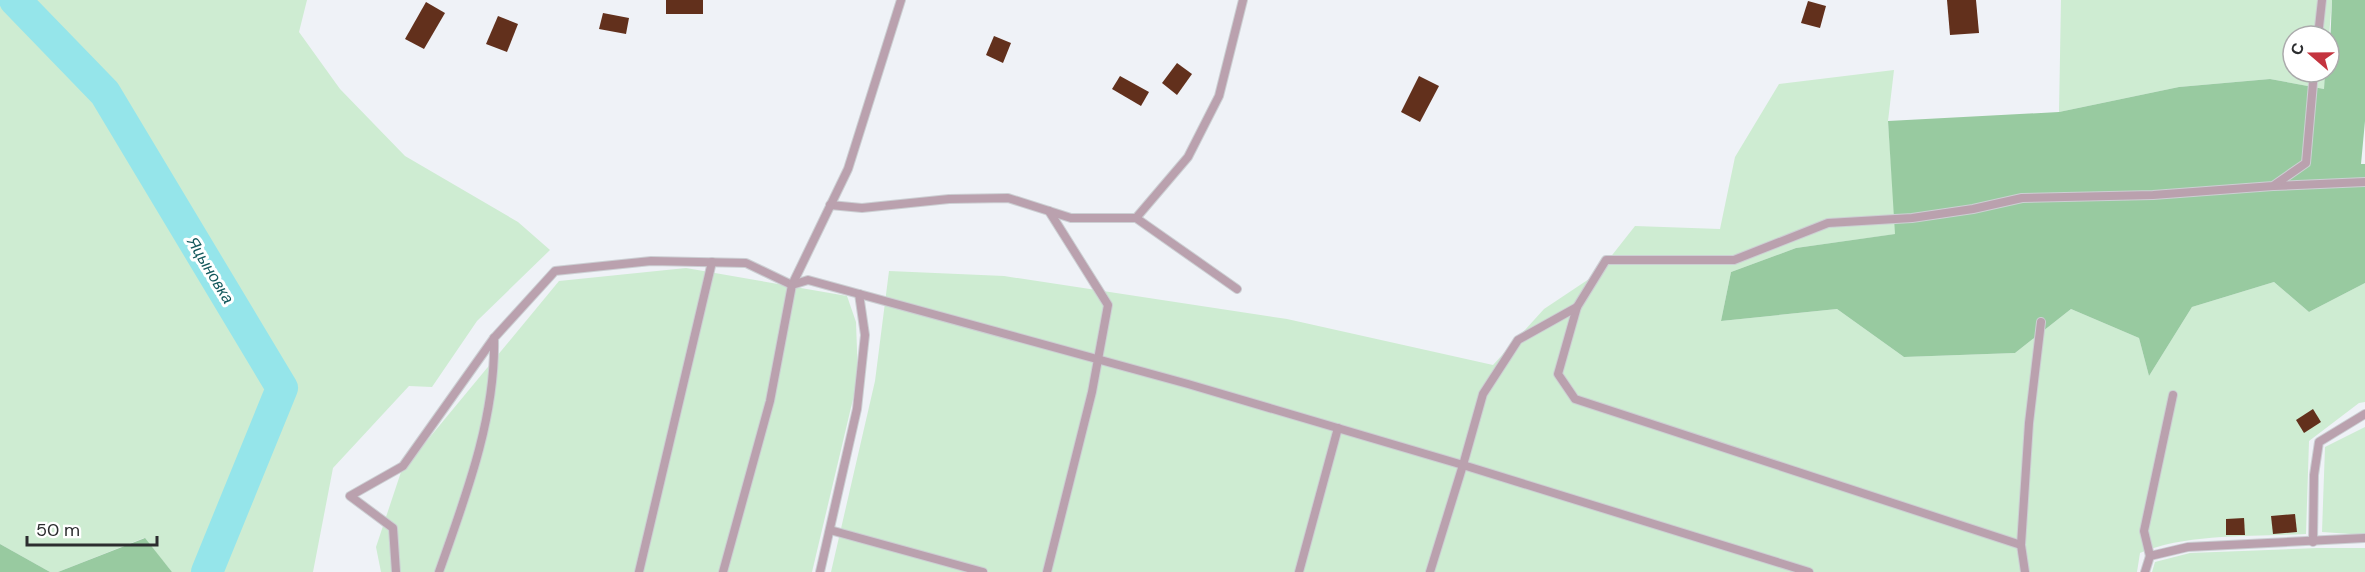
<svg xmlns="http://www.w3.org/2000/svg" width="2365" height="572" font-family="'DM Sans',sans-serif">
<rect width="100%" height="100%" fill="#eff2f7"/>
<g fill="#ceecd2">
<polygon points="0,0 307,0 299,32 340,89 405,156 518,222 550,250 477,321 432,387 409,386 333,468 313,572 172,572 144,538 58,572 50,572 0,544"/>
<polygon points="2061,0 2332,0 2329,36 2293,36 2293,72 2325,72 2324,89 2270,79 2179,87 2059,112"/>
<path d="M1894 70 1888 121 1896 234 1796 248 1731 272 1721 321 1837 309 1904 357 2015 353 2071 309 2139 338 2149 376 2192 307 2274 282 2309 312 2365 283V402L2359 403 2309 441 2306 534C2256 537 2187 533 2140 553L2137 572H831L875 381 889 271 1004 276 1287 319 1493 365 1544 309 1598 273 1635 226 1720 229 1735 157 1779 84Z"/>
<polygon points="686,268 847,296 856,322 858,378 812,572 381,572 376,547 401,472 559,281"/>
<polygon points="2365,427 2365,535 2322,532 2325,447"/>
<polygon points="2317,548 2365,548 2365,572 2152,572 2155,562 2190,553"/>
</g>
<g fill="#98caa0">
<polygon points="2332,0 2365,0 2365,121 2361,164 2365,164 2365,283 2309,312 2274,282 2192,307 2149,376 2139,338 2071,309 2015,353 1904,357 1837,309 1721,321 1731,272 1796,248 1895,234 1888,121 2059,112 2179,87 2270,79 2324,89 2325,72 2329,72"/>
<polygon points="145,538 172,572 58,572"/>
<polygon points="0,544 50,572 0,572"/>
</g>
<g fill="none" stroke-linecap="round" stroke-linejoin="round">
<polyline stroke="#95e5ea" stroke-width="32" points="15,0 105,93 282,388 207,572"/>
</g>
<g fill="#62301c">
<rect x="666" y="0" width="37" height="14"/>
<polygon points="1947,0 1976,0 1979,33 1950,35"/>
<polygon points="1808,1 1826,6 1820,28 1801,23"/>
<polygon points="426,2 445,13 424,49 405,39"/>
<polygon points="603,13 629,18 626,34 599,29"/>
<polygon points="498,16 518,24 507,52 486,44"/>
<polygon points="994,36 1011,43 1003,63 986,55"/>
<polygon points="1177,63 1192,74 1177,95 1162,83"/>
<polygon points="1120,76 1149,92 1141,106 1112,89"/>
<polygon points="1419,76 1439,86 1420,122 1401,112"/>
<polygon points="2313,409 2321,422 2304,433 2296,420"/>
<polygon points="2295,514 2297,532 2273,534 2271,516"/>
<polygon points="2244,518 2245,535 2226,535 2226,519"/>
</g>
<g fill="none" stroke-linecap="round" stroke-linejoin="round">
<defs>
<g id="service">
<polyline points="2318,36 2322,0"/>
<polyline points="2274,186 2365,182"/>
<polyline points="830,205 862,208 949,199 1008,198 1071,218 1136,218 1188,157 1219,96 1243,0"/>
<polyline points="1136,218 1237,289"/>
<polyline points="1577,307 1558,374 1575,399 2021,545 2025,572"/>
<polyline points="830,530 983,572"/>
<polyline points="2313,542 2314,475 2319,442 2365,414"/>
<polyline points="2021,545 2029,423 2041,322"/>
<polyline points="2150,556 2144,531 2173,395"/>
<polyline points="396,572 393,528 350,496 403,466 494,338 555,271 651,261 746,263 792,285 848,169 901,0"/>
<path d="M439 572C465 498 496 418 494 338"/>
<polyline points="639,572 712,262"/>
<polyline points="723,572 770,401 792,285 808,280 1188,384 1463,465 1430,572"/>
<polyline points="820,572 857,409 865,335 859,294"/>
<polyline points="1047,572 1092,392 1108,305 1049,211"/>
<polyline points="1299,572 1338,428"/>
<polyline points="1809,572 1463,465 1483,394 1518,340 1577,307 1606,260 1734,260 1828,223 1912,218 1973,209 2022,198 2153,195 2273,186 2306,163 2314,72"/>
<polyline points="2145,572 2150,556 2188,547 2365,538"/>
</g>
</defs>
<use href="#service" stroke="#cccfd3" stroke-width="10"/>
<use href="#service" stroke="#baa1ae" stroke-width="8"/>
</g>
<g text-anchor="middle" stroke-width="6" stroke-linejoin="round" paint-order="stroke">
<g font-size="16" font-style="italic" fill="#13585c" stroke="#fff">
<text transform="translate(211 270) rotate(59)" y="6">Яцыновка</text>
</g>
</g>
<g transform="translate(2311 54) rotate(290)"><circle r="28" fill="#ffffff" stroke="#ababac" stroke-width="1.5"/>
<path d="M0-4.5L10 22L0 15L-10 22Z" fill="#c4343f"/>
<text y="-9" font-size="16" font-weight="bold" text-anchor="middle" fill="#2c2d2f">С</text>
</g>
<path d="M27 536v9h130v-9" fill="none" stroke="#2c2d2f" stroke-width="3"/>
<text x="36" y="536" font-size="18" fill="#2c2d2f" stroke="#ffffff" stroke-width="4.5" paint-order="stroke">50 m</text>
</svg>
